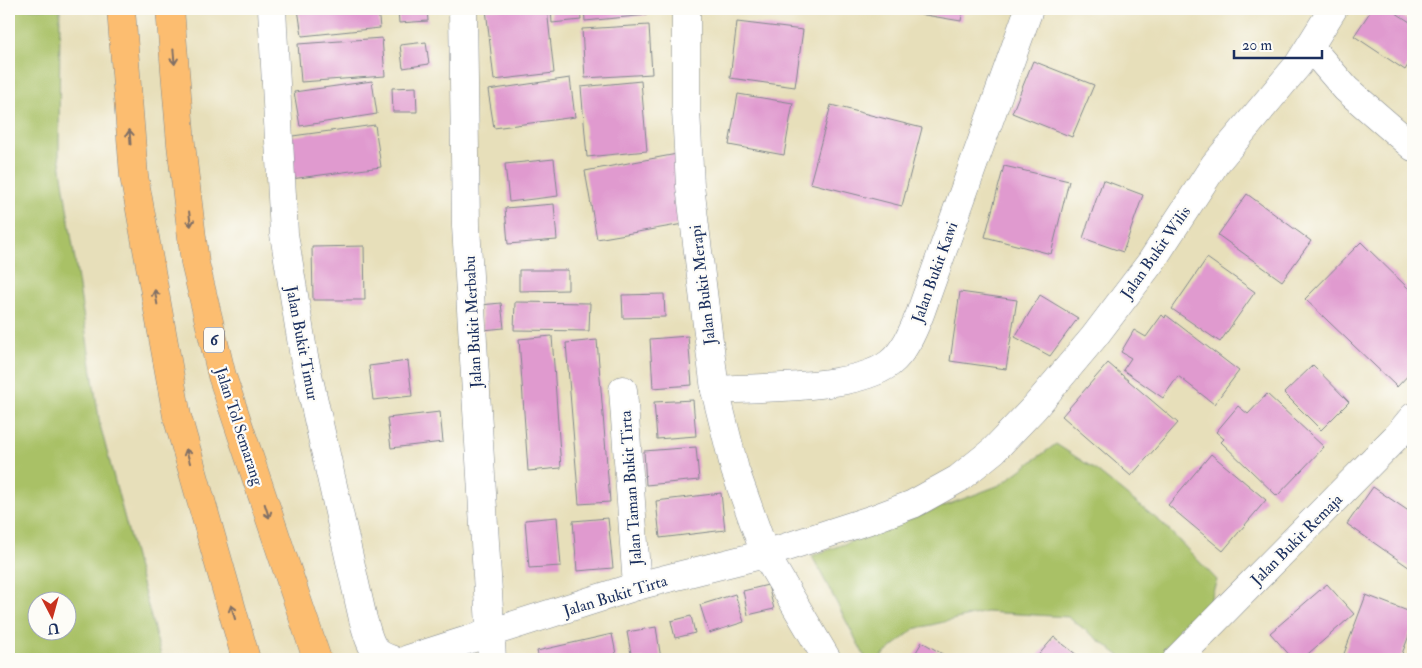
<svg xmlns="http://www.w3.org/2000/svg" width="1422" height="668" font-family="'IM FELL Double Pica',serif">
<rect width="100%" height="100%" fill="#fdfcf7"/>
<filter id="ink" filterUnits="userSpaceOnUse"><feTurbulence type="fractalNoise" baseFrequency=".02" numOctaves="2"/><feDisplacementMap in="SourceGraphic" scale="10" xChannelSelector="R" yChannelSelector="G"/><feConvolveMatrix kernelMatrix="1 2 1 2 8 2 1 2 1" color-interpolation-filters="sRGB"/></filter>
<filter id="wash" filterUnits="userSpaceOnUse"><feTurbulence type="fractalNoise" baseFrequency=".0096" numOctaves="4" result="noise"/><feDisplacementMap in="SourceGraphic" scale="20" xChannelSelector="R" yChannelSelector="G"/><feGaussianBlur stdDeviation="1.12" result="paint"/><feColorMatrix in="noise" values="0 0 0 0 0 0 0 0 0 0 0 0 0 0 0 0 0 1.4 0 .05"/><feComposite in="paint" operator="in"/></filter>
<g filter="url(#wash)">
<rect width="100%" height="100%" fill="#e7dfba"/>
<g fill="#a9c166" stroke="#627862" fill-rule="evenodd">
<path d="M9 9H60L59 155 100 425 162 659H9ZM38 600H68V630H38Z"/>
<polygon points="1056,444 1093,468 1163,524 1217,580 1202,623 1159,659 1124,659 1068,617 986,612 914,629 878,659 866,659 812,556 1000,485"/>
</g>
<g id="blocks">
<g fill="#e09acf">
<polygon points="298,9 378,9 380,28 302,36"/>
<polygon points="398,9 427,9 428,21 399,23"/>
<polygon points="486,9 547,9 554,73 494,80"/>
<polygon points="551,9 580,9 581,20 552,23"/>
<polygon points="584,9 646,9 647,15 585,21"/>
<polygon points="889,9 963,9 961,21"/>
<polygon points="1372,9 1390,9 1413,24 1413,57 1405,70 1354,36"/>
<polygon points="737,22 803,30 795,87 730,78"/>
<polygon points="649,25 652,74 585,78 582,29"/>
<polygon points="382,38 385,76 301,82 298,44"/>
<polygon points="426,42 429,64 403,68 400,45"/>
<polygon points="1033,61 1094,85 1072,137 1012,113"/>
<polygon points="570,78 575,117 494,128 488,90"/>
<polygon points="372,81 377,114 300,126 294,92"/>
<polygon points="641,81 647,151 587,157 581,87"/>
<polygon points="416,87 417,112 393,112 392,88"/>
<polygon points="738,94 793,103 784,155 729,145"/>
<polygon points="831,105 922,128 902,206 810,183"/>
<polygon points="375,125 381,167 291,179 285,137"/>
<polygon points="677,154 689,223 597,239 585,171"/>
<polygon points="554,159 558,196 509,202 505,164"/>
<polygon points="1004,166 1069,181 1051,254 985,237"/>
<polygon points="1103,180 1143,195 1123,252 1083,238"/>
<polygon points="1247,194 1311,241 1282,281 1218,235"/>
<polygon points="554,204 557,240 508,244 505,208"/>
<polygon points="1361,242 1413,293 1413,370 1397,387 1305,299"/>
<polygon points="364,246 365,300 313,300 312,247"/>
<polygon points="1207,258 1255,292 1220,342 1172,309"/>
<polygon points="519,270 568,270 568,290 519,291"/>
<polygon points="960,292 1017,300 1006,369 950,361"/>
<polygon points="664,294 665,317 623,318 622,295"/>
<polygon points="1040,295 1078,318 1050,356 1015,337"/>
<polygon points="515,302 590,303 589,331 514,330"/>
<polygon points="501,303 504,328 483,330 481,305"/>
<polygon points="1162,315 1165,318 1166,315 1239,371 1214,404 1178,376 1163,398 1123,370 1131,358 1121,352 1134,330 1146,337"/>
<polygon points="552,336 561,468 528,471 519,339"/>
<polygon points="688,336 692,385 653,388 650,339"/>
<polygon points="597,340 610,502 579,504 566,343"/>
<polygon points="408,361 412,396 373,400 369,366"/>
<polygon points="1108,363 1178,423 1131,476 1062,416"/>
<polygon points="1313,365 1349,402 1321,430 1284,393"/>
<polygon points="1267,394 1324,447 1277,496 1221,442 1224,439 1216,432 1238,406 1248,414"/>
<polygon points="693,400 696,436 657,439 654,402"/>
<polygon points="440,412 443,442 391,448 387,418"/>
<polygon points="696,447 699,480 646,485 644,451"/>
<polygon points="1211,454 1266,500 1223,551 1168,505"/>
<polygon points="1373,487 1413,514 1413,564 1410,568 1347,524"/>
<polygon points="721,493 725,530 660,538 656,501"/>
<polygon points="557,517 561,566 529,568 525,520"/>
<polygon points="608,518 613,568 577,571 573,521"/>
<polygon points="1327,584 1354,614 1302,659 1293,659 1270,633"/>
<polygon points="768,585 774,609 748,615 743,591"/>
<polygon points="735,594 744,622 709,633 700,605"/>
<polygon points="1366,595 1413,613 1413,625 1400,659 1342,659"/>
<polygon points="691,616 695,633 675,638 671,621"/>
<polygon points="656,627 661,659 632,659 627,632"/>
<polygon points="612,634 617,659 539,659 537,651"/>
<polygon points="1054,637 1082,659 1035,659"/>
<polygon points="922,642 951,659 912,659"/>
</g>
</g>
</g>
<g filter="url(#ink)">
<use href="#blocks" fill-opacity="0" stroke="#81878c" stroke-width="1"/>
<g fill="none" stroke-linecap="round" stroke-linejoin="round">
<defs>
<g id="minor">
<path d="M272 9 284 234 304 357 363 619C369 638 370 654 391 659"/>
<polyline points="463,9 466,226 492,659"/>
<polyline points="686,9 686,110 690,186 715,390 735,470 765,554 827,659"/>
<polyline points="1310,47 1346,89 1413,147"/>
<polyline points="623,390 637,586"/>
<path d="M715 390C759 387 856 390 890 363 905 351 913 331 920 314L1029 9"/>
<polyline points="408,659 637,586 765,554 873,519 913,504 958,479 994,450 1035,407 1094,337 1151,262 1215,164 1298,65 1333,9"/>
<polyline points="1177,659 1399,434 1413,417"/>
</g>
<g id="highway">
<polyline points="121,9 134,176 177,416 246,659"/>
<polyline points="170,9 181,144 195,263 222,376 317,659"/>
</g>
</defs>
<use href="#minor" stroke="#81878c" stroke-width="29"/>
<use href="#highway" stroke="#81878c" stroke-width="29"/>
<use href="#minor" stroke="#fff" stroke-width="28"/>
<use href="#highway" stroke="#fcbd6f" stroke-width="28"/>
</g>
<defs><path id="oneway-shaft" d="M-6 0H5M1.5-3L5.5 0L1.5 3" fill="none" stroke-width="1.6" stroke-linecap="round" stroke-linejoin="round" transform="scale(1.25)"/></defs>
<g stroke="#806f66">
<use href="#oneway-shaft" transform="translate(174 57) rotate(85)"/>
<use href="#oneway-shaft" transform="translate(130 137) rotate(-94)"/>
<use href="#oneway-shaft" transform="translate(190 219) rotate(83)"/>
<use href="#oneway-shaft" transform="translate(156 297) rotate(-100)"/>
<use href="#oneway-shaft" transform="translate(188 456) rotate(-106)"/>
<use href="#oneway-shaft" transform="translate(267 511) rotate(72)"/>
<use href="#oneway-shaft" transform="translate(233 612) rotate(-106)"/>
</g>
</g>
<g text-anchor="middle" stroke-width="4.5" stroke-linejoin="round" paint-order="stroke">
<rect fill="#fdfcf7" stroke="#5f6c8c" stroke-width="1" x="204" y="327.5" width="20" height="25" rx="4"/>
<g font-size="15" font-weight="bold" fill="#1b2f5e">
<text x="214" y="345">6</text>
</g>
<g font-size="16" fill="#1b2f5e" stroke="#fdfcf7">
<text transform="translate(1155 252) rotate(-55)" y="6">Jalan Bukit Wilis</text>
<text transform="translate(934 272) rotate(-70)" y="6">Jalan Bukit Kawi</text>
<text transform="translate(702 285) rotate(-97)" y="6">Jalan Bukit Merapi</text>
<text transform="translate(472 322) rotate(-93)" y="6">Jalan Bukit Merbabu</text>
<text transform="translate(303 343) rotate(79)" y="6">Jalan Bukit Timur</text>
<text transform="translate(240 426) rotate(72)" y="6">Jalan Tol Semarang</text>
<text transform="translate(630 488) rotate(-94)" y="6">Jalan Taman Bukit Tirta</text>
<text transform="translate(1296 539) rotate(-45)" y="6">Jalan Bukit Remaja</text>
<text transform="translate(615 595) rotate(-17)" y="6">Jalan Bukit Tirta</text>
</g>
</g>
<rect width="1422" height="668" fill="none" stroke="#fdfcf7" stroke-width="30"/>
<g transform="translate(52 616) rotate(174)"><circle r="24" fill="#fdfcf7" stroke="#a3aaba"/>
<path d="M0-4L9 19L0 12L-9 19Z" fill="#c8321e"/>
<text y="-8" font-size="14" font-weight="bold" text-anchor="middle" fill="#1b2f5e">U</text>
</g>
<path d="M1234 50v8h88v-8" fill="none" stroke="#1b2f5e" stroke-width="2.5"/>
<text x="1242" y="50" font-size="15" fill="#1b2f5e" stroke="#fdfcf7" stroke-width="4" paint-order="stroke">20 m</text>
</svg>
